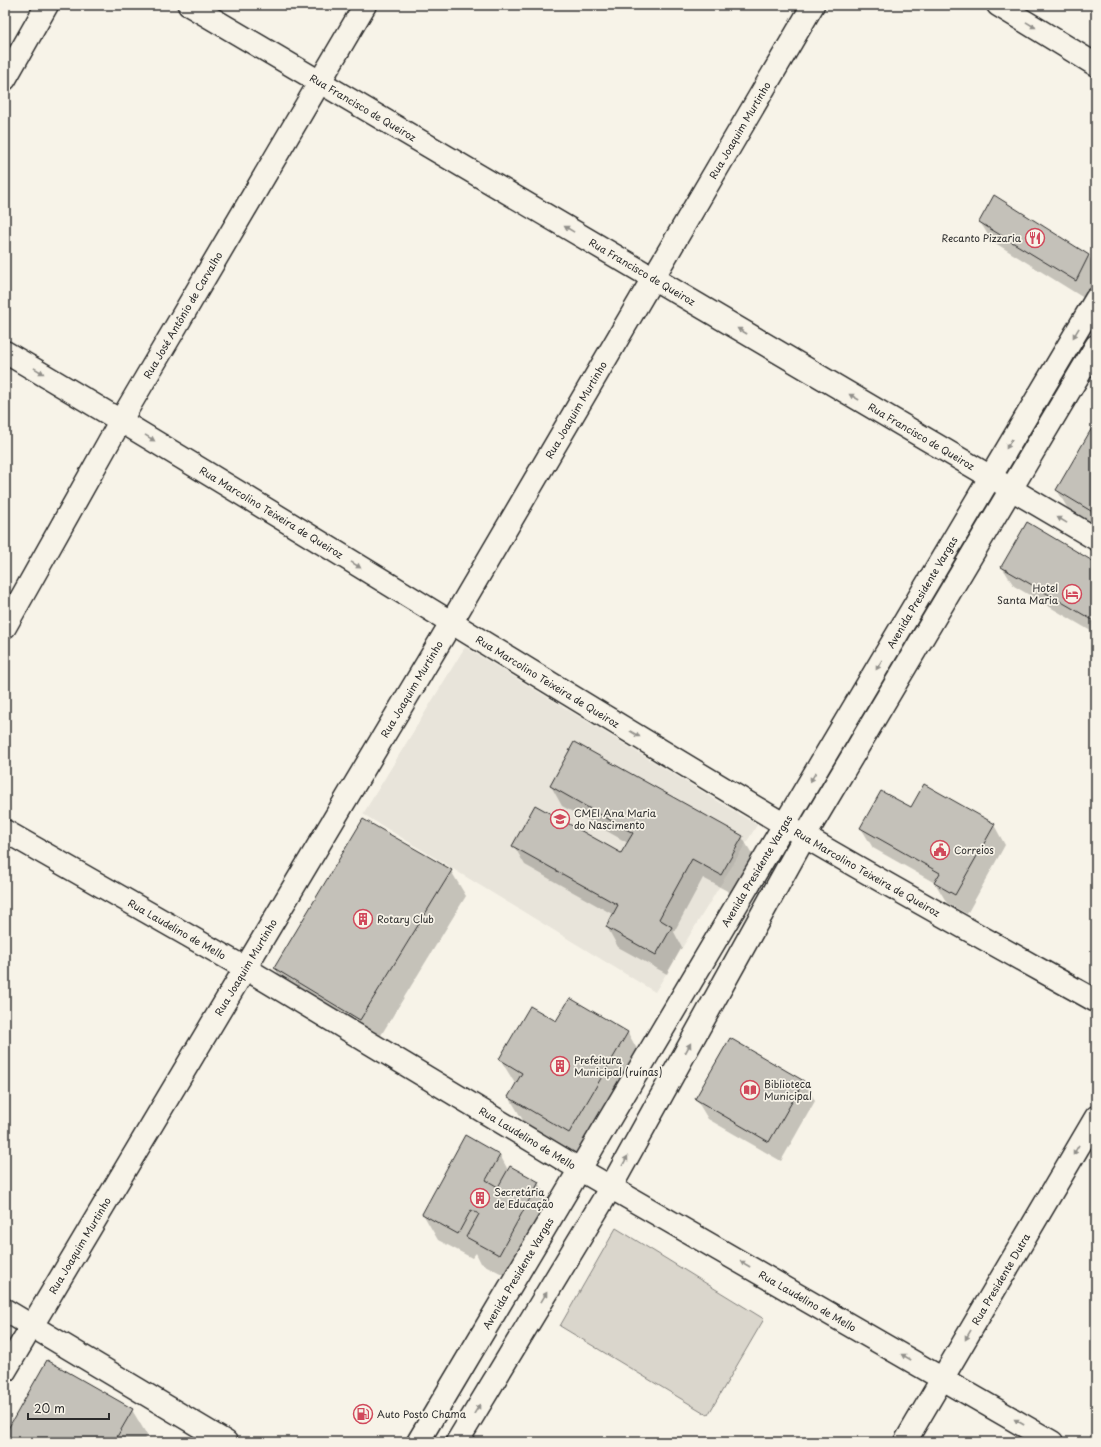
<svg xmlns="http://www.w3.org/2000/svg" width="1101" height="1447" font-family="'Playpen Sans',sans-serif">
<rect width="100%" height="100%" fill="#f7f3e8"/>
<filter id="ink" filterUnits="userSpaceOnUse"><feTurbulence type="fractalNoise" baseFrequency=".025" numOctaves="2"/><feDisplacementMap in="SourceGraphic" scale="8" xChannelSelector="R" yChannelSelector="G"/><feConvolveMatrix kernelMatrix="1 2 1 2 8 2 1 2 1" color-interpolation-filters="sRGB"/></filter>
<g filter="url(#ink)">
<polygon fill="#e8e4da" points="465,647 757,825 655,992 363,814"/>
<polygon fill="#dad6cc" stroke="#82807c" points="616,1228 764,1319 708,1415 560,1326"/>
<g fill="#0003">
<polygon points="994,197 1089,256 1096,269 1096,283 1087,300 992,241 980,222"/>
<polygon points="1096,423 1096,530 1072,516 1057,490"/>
<polygon points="1096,564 1096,634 1014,586 1002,567"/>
<polygon points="575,744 742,837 754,857 733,894 703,878 674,932 682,947 667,974 618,947 607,927 614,915 525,865 514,846 622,855 628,843 562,806 551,786"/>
<polygon points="994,825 1005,845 967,914 947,903 935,883 873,848 861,828"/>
<polygon points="451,871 466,896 375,1045 290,994 275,968"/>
<polygon points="570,999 628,1033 642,1058 584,1158 524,1122 509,1097 516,1085 500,1059 557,1022"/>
<polygon points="804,1081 815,1101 781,1161 708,1119 696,1099"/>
<polygon points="500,1155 508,1170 538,1183 553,1208 514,1280 481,1263 476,1253 472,1258 438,1240 423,1214"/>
<polygon points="132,1410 147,1435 143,1442 5,1442 5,1436"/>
</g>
<g fill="#c4c1b9" stroke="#2b2b2b">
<polygon points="994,195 1089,255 1076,281 979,222"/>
<polygon points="1096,421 1096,514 1056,490"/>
<polygon points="1027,522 1096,563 1096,622 1001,567"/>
<polygon points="574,742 743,836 721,875 692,859 659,919 672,927 656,955 606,927 618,905 512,846 535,805 621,853 633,833 550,786"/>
<polygon points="924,784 995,824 955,895 934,883 940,873 860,828 881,791 911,807"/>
<polygon points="363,819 452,870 360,1020 274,968"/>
<polygon points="570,998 628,1032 569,1133 508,1097 522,1073 499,1059 530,1006 556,1021"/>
<polygon points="730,1038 804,1081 769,1142 695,1099"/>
<polygon points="465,1135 500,1155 486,1180 498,1187 510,1166 539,1182 499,1255 466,1237 479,1214 471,1210 458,1234 422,1214"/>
<polygon points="47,1360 133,1409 114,1442 5,1442 5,1434"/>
</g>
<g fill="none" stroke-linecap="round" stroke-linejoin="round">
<defs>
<g id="street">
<path id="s1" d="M189 5 1096 539"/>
<polyline points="998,5 1096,65"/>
<polyline points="5,79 47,5"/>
<path id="s2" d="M5 352C267 506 524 670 785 825 888 886 992 943 1096 1001"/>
<path id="s3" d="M5 627 121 420 365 5"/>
<path id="s4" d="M5 831 245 968 579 1169 1052 1442"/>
<path id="s5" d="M5 1371 451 623 813 5"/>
<path id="s6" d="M905 1442 1096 1117"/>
</g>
<g id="secondary">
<polyline points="5,1310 226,1442"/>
<path id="s7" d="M418 1442 1096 299"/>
<polyline points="457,1442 611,1187 805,836 1096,346"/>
</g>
</defs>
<use href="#street" stroke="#2b2b2b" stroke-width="25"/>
<use href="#secondary" stroke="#2b2b2b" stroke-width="25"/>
<use href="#street" stroke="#f7f3e8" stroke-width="22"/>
<use href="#secondary" stroke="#f7f3e8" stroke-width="22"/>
</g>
<defs><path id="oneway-solid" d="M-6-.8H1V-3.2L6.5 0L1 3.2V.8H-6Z"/></defs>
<g fill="#918f8a">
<use href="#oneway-solid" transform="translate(1031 25) rotate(31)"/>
<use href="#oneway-solid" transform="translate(569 229) rotate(-149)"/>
<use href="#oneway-solid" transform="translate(742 331) rotate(-150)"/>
<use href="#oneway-solid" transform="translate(1076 333) rotate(121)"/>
<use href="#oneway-solid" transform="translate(39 371) rotate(31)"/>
<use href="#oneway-solid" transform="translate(854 397) rotate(-150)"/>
<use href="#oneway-solid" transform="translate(150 438) rotate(32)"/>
<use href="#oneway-solid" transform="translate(1009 444) rotate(121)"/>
<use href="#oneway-solid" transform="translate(1062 520) rotate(-149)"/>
<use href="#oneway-solid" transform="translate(356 565) rotate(32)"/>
<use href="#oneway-solid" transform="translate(879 665) rotate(121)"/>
<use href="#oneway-solid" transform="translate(635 734) rotate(31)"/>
<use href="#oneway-solid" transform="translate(813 777) rotate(121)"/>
<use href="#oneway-solid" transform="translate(688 1048) rotate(-61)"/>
<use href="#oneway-solid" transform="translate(1076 1150) rotate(120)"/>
<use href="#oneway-solid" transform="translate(625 1161) rotate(-61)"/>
<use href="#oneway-solid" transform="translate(745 1264) rotate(-150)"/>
<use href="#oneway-solid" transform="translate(544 1297) rotate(-59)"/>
<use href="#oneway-solid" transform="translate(968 1335) rotate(120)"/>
<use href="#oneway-solid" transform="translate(906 1357) rotate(-150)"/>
<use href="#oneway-solid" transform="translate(477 1409) rotate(-59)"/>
<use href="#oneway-solid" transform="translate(1019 1422) rotate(-150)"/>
</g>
</g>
<defs>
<symbol id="restaurant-ring" viewBox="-11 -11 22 22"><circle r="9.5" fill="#f7f3e8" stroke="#d1495b" stroke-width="1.5"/><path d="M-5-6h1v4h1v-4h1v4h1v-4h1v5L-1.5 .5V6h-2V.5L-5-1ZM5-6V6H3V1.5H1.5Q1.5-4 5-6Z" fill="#d1495b"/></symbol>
<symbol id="hotel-ring" viewBox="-11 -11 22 22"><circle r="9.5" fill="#f7f3e8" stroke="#d1495b" stroke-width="1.5"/><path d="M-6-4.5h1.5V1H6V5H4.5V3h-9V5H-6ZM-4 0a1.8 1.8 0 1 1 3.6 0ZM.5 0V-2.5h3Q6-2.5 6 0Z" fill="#d1495b"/></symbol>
<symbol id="school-ring" viewBox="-11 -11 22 22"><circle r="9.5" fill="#f7f3e8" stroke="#d1495b" stroke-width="1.5"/><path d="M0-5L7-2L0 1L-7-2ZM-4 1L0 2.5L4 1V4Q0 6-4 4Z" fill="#d1495b"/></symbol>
<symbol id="civic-ring" viewBox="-11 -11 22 22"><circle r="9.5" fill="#f7f3e8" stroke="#d1495b" stroke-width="1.5"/><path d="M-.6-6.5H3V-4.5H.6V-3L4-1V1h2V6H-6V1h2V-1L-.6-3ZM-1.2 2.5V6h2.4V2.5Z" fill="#d1495b"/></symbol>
<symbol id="building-ring" viewBox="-11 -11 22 22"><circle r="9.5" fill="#f7f3e8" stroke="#d1495b" stroke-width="1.5"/><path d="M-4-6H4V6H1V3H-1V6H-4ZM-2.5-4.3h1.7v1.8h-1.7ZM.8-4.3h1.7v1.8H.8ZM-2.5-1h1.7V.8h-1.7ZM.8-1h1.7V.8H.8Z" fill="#d1495b"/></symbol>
<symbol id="library-ring" viewBox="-11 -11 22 22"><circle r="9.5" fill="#f7f3e8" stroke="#d1495b" stroke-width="1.5"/><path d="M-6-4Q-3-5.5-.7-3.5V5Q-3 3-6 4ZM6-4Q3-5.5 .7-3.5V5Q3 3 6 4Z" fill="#d1495b"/></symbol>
<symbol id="fuel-ring" viewBox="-11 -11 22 22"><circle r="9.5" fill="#f7f3e8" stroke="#d1495b" stroke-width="1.5"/><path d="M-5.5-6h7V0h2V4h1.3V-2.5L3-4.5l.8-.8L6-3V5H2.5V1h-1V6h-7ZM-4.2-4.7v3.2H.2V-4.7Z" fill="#d1495b"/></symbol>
</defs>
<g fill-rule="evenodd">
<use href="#restaurant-ring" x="1024" y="227" width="22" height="22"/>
<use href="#hotel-ring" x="1061" y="583" width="22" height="22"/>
<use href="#school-ring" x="549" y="808" width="22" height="22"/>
<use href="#civic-ring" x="929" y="839" width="22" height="22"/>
<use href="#building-ring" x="352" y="908" width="22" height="22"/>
<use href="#building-ring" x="549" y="1055" width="22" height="22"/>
<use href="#library-ring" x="739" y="1079" width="22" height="22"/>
<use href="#building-ring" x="469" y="1187" width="22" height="22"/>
<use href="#fuel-ring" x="352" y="1403" width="22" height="22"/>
</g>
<g text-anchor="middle" stroke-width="3.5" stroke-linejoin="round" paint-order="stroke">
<g font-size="10" fill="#2b2b2b" stroke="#f7f3e8">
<text dy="4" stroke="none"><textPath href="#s1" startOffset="202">Rua Francisco de Queiroz</textPath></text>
<text dy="4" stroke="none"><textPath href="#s5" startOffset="1442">Rua Joaquim Murtinho</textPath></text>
<text dy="4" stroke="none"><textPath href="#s1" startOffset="526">Rua Francisco de Queiroz</textPath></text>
<text dy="4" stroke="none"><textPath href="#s3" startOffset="359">Rua José Antônio de Carvalho</textPath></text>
<text dy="4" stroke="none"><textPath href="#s5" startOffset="1118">Rua Joaquim Murtinho</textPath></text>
<text dy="4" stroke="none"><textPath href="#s1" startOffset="850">Rua Francisco de Queiroz</textPath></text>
<text dy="4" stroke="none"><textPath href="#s2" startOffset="311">Rua Marcolino Teixeira de Queiroz</textPath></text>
<text dy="4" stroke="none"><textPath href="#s7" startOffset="988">Avenida Presidente Vargas</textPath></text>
<text dy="4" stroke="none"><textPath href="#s2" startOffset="635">Rua Marcolino Teixeira de Queiroz</textPath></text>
<text dy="4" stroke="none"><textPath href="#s5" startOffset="794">Rua Joaquim Murtinho</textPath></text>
<text dy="4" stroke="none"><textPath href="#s7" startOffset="664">Avenida Presidente Vargas</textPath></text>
<text dy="4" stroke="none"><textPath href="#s2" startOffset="1007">Rua Marcolino Teixeira de Queiroz</textPath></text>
<text dy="4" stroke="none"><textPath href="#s4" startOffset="198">Rua Laudelino de Mello</textPath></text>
<text dy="4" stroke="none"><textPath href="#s5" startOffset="470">Rua Joaquim Murtinho</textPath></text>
<text dy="4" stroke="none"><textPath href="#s4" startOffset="606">Rua Laudelino de Mello</textPath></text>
<text dy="4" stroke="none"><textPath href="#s5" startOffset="146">Rua Joaquim Murtinho</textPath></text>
<text dy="4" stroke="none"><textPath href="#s7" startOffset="196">Avenida Presidente Vargas</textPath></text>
<text dy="4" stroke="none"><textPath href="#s6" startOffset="189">Rua Presidente Dutra</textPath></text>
<text dy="4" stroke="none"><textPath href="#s4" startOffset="930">Rua Laudelino de Mello</textPath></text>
</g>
<g font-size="10" fill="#2b2b2b" stroke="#f7f3e8" text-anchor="start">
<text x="1021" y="242" text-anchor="end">Recanto Pizzaria</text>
<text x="1058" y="592" text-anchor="end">Hotel<tspan x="1058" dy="12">Santa Maria</tspan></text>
<text x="574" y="817">CMEI Ana Maria<tspan x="574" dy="12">do Nascimento</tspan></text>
<text x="954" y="854">Correios</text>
<text x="377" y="923">Rotary Club</text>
<text x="574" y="1064">Prefeitura<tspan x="574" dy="12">Municipal (ruínas)</tspan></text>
<text x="764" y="1088">Biblioteca<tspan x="764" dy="12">Municipal</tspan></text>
<text x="494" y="1196">Secretária<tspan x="494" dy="12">de Educação</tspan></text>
<text x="377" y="1418">Auto Posto Chama</text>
</g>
</g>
<rect width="1101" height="1447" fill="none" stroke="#f7f3e8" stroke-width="20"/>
<rect x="10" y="10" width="1081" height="1427" fill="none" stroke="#2b2b2b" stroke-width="1.5" filter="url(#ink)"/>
<path d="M28 1413v6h81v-6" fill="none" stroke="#2b2b2b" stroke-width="2"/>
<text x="34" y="1413" font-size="12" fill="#2b2b2b" stroke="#f7f3e8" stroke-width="3" paint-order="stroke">20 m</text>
</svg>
